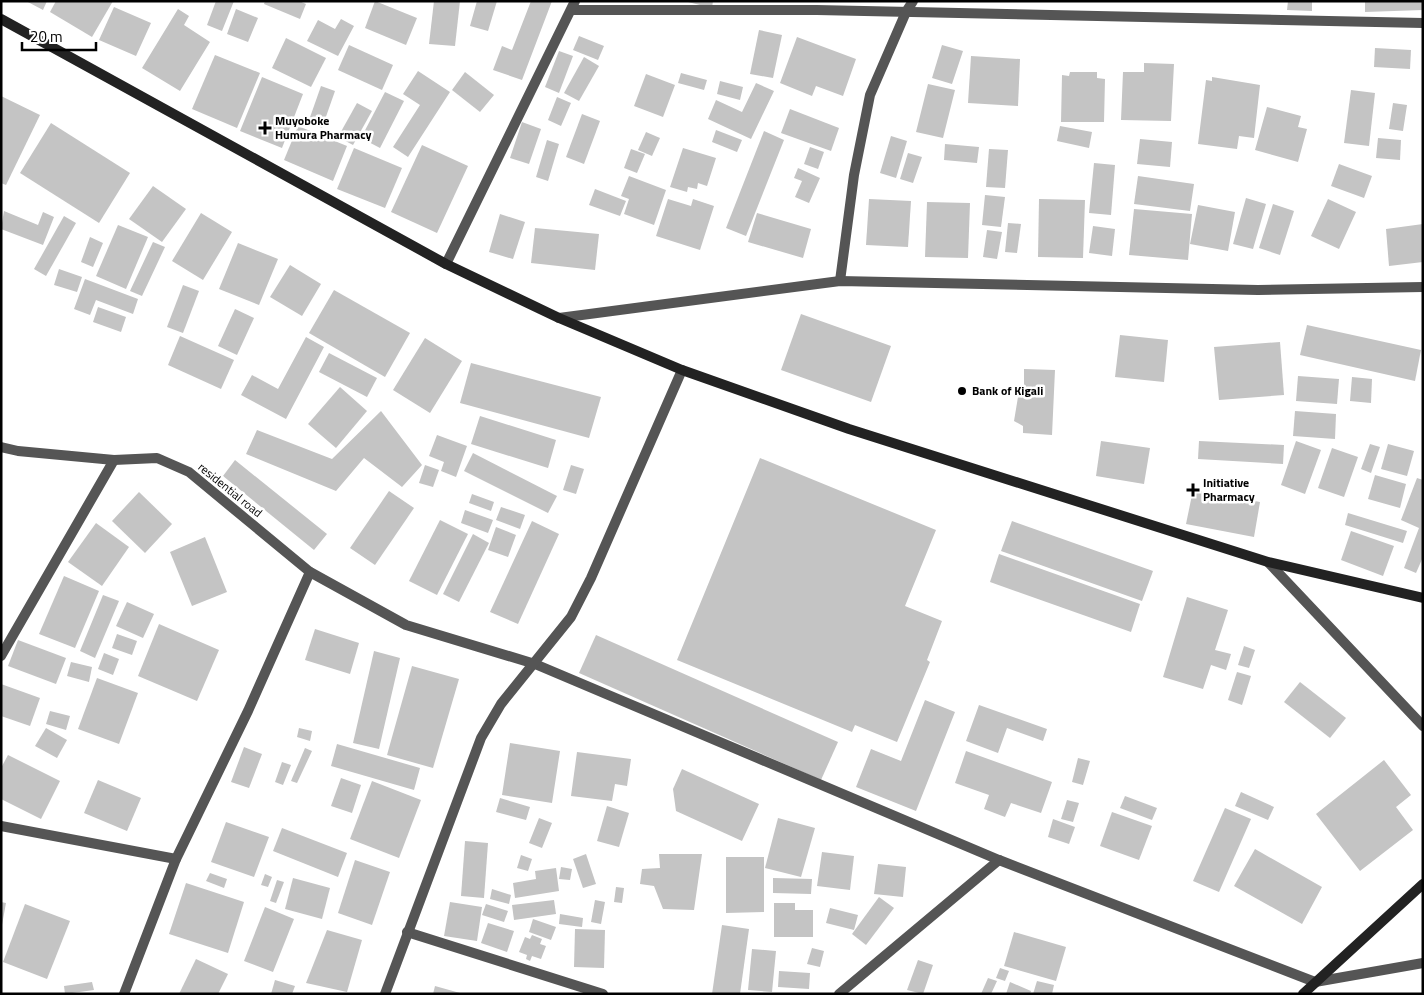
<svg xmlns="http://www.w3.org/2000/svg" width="1424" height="995" font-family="'Titillium Web',sans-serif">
<rect width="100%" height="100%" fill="#fff"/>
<g fill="#c4c4c4">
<polygon points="26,1 47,1 43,10"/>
<polygon points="56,1 113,1 92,37 50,12"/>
<polygon points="216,1 234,1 222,31 207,25"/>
<polygon points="265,1 299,1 306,4 300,19 264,4"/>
<polygon points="375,1 417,18 406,45 365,28"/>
<polygon points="434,1 460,1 455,46 429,44"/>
<polygon points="477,1 497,1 488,31 470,26"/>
<polygon points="531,1 552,1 522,80 493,70 502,46 512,50"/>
<polygon points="684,1 713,1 712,8"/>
<polygon points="1288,1 1312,1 1312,11 1287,10"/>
<polygon points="1365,1 1423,1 1423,10 1365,12"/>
<polygon points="114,7 151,23 136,56 99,40"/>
<polygon points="178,9 189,16 184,25 210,42 180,91 142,68"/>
<polygon points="236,9 258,18 248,42 227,34"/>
<polygon points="341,19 354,26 338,56 307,41 318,20 335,29"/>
<polygon points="759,30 782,35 773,78 750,74"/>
<polygon points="579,36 604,46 598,60 573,50"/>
<polygon points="797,37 856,59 843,96 816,86 812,96 780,83"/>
<polygon points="286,38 326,58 311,87 272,68"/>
<polygon points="349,45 393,65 382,90 338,70"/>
<polygon points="942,45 963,51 952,84 932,78"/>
<polygon points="1375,48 1411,50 1410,69 1374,67"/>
<polygon points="559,51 573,56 559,93 545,87"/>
<polygon points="215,55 260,73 237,128 192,109"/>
<polygon points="971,56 1020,59 1018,106 968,103"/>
<polygon points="584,57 599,66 579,101 564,93"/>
<polygon points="1144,63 1174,64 1171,121 1121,120 1123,72 1144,72"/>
<polygon points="418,71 450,92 408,157 393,147 420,105 403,94"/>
<polygon points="465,72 494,95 480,112 452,90"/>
<polygon points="1070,72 1097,72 1097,78 1105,79 1104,122 1061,122 1062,75 1069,76"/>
<polygon points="681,73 707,80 704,90 678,83"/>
<polygon points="646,74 675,85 663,117 634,106"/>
<polygon points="262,77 303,94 282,148 240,131"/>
<polygon points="1212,77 1260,85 1254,138 1239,136 1237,149 1198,144 1206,80 1212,81"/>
<polygon points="720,81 743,87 740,100 717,94"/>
<polygon points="756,83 774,91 751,139 708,119 716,100 742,112"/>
<polygon points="928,84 955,90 943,138 916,132"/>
<polygon points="321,86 335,91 322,128 308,123"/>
<polygon points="1351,90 1375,93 1369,146 1344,143"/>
<polygon points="385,92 404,101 380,148 361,138"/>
<polygon points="1,96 40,115 6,185 1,183"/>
<polygon points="557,97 571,103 561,126 548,120"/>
<polygon points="357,103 372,111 353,145 338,137"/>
<polygon points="1393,103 1407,105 1403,131 1389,129"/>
<polygon points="1267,107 1301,116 1298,127 1307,129 1298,162 1255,150"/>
<polygon points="790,109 839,128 831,151 781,133"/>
<polygon points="582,114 600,121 584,164 566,157"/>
<polygon points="522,122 541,129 529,164 510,158"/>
<polygon points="51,123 130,173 99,223 20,173"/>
<polygon points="298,126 347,146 333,181 284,160"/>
<polygon points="1060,126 1092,132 1089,148 1057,141"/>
<polygon points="716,130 742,140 737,152 712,142"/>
<polygon points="764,131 784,140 746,236 726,228"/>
<polygon points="646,132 660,138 652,156 638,150"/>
<polygon points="891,136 907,141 896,178 880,173"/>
<polygon points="1378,138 1401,140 1400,160 1376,158"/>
<polygon points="1140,139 1172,142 1170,167 1137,164"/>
<polygon points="547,140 559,144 548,181 536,177"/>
<polygon points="945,144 979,147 977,163 944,160"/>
<polygon points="422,145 468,166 437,233 391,212"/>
<polygon points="810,147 824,152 818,169 804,164"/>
<polygon points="354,148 402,168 385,208 337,189"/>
<polygon points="683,148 716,158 707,186 698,183 697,189 688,187 687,192 670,187"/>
<polygon points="631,149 645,154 637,173 624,168"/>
<polygon points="989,149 1008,150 1005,188 986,187"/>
<polygon points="908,153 922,157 913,183 900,179"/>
<polygon points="1094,163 1115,165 1111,215 1089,213"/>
<polygon points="1339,164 1372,176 1364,198 1331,186"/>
<polygon points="798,168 820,178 809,203 795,197 802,181 794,178"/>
<polygon points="629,176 666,190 654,225 624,214 629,199 621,196"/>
<polygon points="1138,176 1194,184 1190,211 1134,204"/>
<polygon points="153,186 186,209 162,242 129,219"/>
<polygon points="595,189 626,201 620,216 589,205"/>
<polygon points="985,195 1005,197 1001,227 982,225"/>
<polygon points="1246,198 1266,204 1253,249 1233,244"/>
<polygon points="668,199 691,206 693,199 714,206 700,250 656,236"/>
<polygon points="869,199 911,201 908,247 866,245"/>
<polygon points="1039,199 1085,200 1083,258 1038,257"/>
<polygon points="1328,199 1356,212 1339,249 1311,236"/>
<polygon points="927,202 970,203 968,258 925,257"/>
<polygon points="1273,204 1294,211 1280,255 1259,248"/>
<polygon points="1198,205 1235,212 1228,251 1190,244"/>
<polygon points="1134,209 1192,214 1188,260 1129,255"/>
<polygon points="4,211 38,225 43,212 54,217 43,245 1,229"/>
<polygon points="201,213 232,232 203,280 172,261"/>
<polygon points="757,213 811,229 803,258 748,242"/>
<polygon points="500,214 525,222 513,259 489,252"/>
<polygon points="64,216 76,223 46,276 34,269"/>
<polygon points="1008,223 1021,224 1017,253 1005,252"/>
<polygon points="1423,224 1423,262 1389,266 1386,229"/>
<polygon points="118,225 148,237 126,289 96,276"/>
<polygon points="1093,226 1115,229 1112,256 1089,253"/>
<polygon points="535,228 599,234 595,270 531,263"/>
<polygon points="987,230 1002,232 997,259 983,257"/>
<polygon points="90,237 103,243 93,267 81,262"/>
<polygon points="153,242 165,247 142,296 130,291"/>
<polygon points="238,243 278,259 259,305 219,289"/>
<polygon points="290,265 321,284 302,316 270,297"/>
<polygon points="59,269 82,277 77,292 54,285"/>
<polygon points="85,279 138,299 133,314 96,300 90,315 74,309"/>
<polygon points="183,285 199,291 183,333 167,327"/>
<polygon points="334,290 410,333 385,377 309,333"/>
<polygon points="98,307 126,317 121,332 93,322"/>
<polygon points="235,309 254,318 237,355 218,346"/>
<polygon points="801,314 891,346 871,402 781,370"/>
<polygon points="1307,325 1421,350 1415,381 1300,355"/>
<polygon points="1120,335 1168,340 1164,382 1115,377"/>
<polygon points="180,336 234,360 221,389 168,365"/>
<polygon points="306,337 324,347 286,419 241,395 252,375 278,389"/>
<polygon points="425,338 462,361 430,413 393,390"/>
<polygon points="1280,342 1284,395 1219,400 1214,347"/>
<polygon points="329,353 377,378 367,397 319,372"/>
<polygon points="471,363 601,397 589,438 460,403"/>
<polygon points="1024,369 1055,370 1052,435 1023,433 1023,426 1014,421 1019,391 1024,385"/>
<polygon points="1298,376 1339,379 1337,404 1296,401"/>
<polygon points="1352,377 1372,379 1371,403 1350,401"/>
<polygon points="340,387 367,411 336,448 308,424"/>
<polygon points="381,411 422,465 402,487 364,458 336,491 246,454 257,430 332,459"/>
<polygon points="1295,411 1336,414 1335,439 1293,436"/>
<polygon points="480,416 556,440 548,468 471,444"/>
<polygon points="437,435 467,446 456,477 441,471 444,462 429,456"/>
<polygon points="1101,441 1150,448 1144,484 1096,476"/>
<polygon points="1199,441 1284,445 1283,464 1198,459"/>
<polygon points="1296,441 1321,450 1305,494 1281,485"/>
<polygon points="1370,444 1380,447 1371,473 1361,469"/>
<polygon points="1388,444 1414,451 1407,476 1381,469"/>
<polygon points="1332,448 1358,457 1344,497 1318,488"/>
<polygon points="473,453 557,496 548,513 464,471"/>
<polygon points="760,458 936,530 905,606 942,621 927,660 930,662 897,742 855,725 852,732 677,660"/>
<polygon points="235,460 327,534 314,550 223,476"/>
<polygon points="425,465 439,470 433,487 419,483"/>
<polygon points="571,465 584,469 576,494 563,490"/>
<polygon points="1375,475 1406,484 1400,508 1368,499"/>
<polygon points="1417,478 1423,480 1423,557 1416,573 1404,568 1419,528 1401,520"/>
<polygon points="1193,490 1260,502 1254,537 1186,524"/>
<polygon points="389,491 414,508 375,565 350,548"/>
<polygon points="139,492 172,524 145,553 112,521"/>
<polygon points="472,494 494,502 491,511 469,503"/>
<polygon points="501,507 525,515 520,529 496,520"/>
<polygon points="465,510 493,520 488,533 461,523"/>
<polygon points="1348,513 1407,531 1403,543 1345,525"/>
<polygon points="440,520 468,534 437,595 409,581"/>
<polygon points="532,521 559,534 518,624 490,612"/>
<polygon points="1012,521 1153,571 1142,601 1001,551"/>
<polygon points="96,523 129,547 102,586 68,562"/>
<polygon points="496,527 516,535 508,557 488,550"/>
<polygon points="1351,531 1394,546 1383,576 1341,560"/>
<polygon points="473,534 489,543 459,602 443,594"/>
<polygon points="205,537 227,592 192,606 170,552"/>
<polygon points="999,554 1140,604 1131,632 990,582"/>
<polygon points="64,576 99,591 75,648 39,634"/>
<polygon points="103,595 119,601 95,658 80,651"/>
<polygon points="1187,597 1228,610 1215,650 1231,654 1226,670 1211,665 1203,689 1163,677"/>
<polygon points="127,602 154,614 143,638 116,626"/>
<polygon points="159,624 219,650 197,701 138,676"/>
<polygon points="315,629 359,643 350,674 305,660"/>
<polygon points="117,634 137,641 132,655 112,648"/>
<polygon points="596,635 838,742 821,780 579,673"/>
<polygon points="18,640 66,658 56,684 8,666"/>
<polygon points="1244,646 1255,650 1249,668 1238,665"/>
<polygon points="374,651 400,658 379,749 353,743"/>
<polygon points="104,653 119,659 113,675 98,669"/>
<polygon points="71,662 92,667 89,682 67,676"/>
<polygon points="412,666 459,679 433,768 387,755"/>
<polygon points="1237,672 1251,676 1242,705 1228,700"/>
<polygon points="97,678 138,693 119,744 78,729"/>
<polygon points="1300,682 1346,718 1330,738 1284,702"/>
<polygon points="1,684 40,698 30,726 1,716"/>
<polygon points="925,700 955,712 916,811 856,787 871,749 901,761"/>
<polygon points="979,705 1047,729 1043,741 1007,728 998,753 966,741"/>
<polygon points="50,711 70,716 66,730 46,724"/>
<polygon points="46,728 67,740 57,758 35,746"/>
<polygon points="299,728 312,731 310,741 297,737"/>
<polygon points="510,743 560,751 552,803 502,795"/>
<polygon points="337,744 420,768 414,790 331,766"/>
<polygon points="244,747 262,754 249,788 231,782"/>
<polygon points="305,748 312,751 297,783 291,781"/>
<polygon points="966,751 1052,782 1041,813 1011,803 1005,817 984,809 989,795 955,783"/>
<polygon points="577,752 631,759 627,786 615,784 612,801 571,796"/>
<polygon points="8,755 60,781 41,819 1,799 1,768"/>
<polygon points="1078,758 1090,761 1083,785 1072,782"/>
<polygon points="1384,760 1411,795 1396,807 1413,830 1360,871 1316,814"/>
<polygon points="282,762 291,765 283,785 275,782"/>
<polygon points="682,769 759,804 742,841 676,811 673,789"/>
<polygon points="341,778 361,785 352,813 331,806"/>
<polygon points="98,780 141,798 127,831 84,813"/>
<polygon points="372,781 421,800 399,858 350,839"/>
<polygon points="1241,792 1274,807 1268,820 1235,806"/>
<polygon points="1125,796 1157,808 1152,820 1120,808"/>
<polygon points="500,798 530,807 526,820 496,812"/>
<polygon points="1067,800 1079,803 1073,822 1061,819"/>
<polygon points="607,806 629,813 619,847 597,841"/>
<polygon points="1225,808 1251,819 1219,892 1193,881"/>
<polygon points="1112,812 1152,826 1139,860 1100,846"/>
<polygon points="539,818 552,823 542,848 529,843"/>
<polygon points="778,818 815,828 801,877 765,868"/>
<polygon points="1053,819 1075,827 1069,844 1048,837"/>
<polygon points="226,822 269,837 254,877 211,862"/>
<polygon points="282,828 347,853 338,877 273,851"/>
<polygon points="465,841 488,843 484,898 461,896"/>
<polygon points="1255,849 1322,887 1302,924 1234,886"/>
<polygon points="822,852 854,856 850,890 817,886"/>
<polygon points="586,854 596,884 583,888 573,859"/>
<polygon points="659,854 702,854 694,910 663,909 654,886 640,884 642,869 660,868"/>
<polygon points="521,855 532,859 528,871 517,868"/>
<polygon points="726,857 764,857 764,912 726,913"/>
<polygon points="355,860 390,872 372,925 338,913"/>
<polygon points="878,864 906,867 903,897 874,894"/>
<polygon points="561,867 572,869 570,880 559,879"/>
<polygon points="556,868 559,891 515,898 513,883 536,879 535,871"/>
<polygon points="210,873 227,879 224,888 206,881"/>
<polygon points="265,874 272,877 268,887 261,885"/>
<polygon points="293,878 330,888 322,919 285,909"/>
<polygon points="773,878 812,879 811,894 773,893"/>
<polygon points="277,880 284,882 276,903 270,901"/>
<polygon points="186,883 244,902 228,953 169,934"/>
<polygon points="616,887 624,888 622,903 614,902"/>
<polygon points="492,889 511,895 509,904 490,899"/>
<polygon points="879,897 894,908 866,945 852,934"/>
<polygon points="554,900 556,914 514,920 512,905"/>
<polygon points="595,900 605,902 601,924 591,922"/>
<polygon points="1,902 6,903 2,925 1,925"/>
<polygon points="450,902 482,907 477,941 444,936"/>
<polygon points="774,903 795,903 795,910 813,910 813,937 774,937"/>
<polygon points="25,904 70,921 47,979 3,962"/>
<polygon points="486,904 508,911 504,922 482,915"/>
<polygon points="265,907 294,919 273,972 244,961"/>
<polygon points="830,908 858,915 854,930 826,923"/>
<polygon points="560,914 583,918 582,927 559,924"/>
<polygon points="533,919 556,927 551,940 529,932"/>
<polygon points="488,923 514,931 507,952 481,943"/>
<polygon points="722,925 749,929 740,994 712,994"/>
<polygon points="575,929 605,930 604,968 574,967"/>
<polygon points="327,930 362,940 347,992 306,983"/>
<polygon points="1014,932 1066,947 1056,981 1004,966"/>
<polygon points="532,935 542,939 540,944 546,946 541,959 532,956 530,961 526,959 527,955 519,952 525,937 530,939"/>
<polygon points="812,948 824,951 820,967 807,964"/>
<polygon points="752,949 776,951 772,992 748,990"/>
<polygon points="196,959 228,974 218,994 179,994"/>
<polygon points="918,960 933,965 923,994 907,990"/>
<polygon points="1000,968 1009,971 1005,981 996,978"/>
<polygon points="779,971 810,973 809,989 778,987"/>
<polygon points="988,978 997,981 991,994 981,994"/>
<polygon points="275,980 295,986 292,994 271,994"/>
<polygon points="1037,981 1054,985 1052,994 1033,994"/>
<polygon points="92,982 94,990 65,994 64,986"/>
<polygon points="1010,982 1031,991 1030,994 1006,994"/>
<polygon points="435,986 460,993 460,994 433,994"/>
</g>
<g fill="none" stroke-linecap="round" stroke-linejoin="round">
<g stroke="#555" stroke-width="10">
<polyline points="572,10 817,10 1423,23"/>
<polyline points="446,264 575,1"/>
<polyline points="840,281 854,175 870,95 906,12 913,1"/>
<polyline points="559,318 840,281 1258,290 1423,287"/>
<polyline points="1,447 18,451 114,460 157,458 189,472 310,572"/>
<polyline points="1268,562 1423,726"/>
<polyline points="1,656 114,460"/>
<polyline points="1,826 176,859"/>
<polyline points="407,932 603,994"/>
<polyline points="124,994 176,859 248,711 310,572 406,625 535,664 999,860 1315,982 1423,963"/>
<polyline points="385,994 481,738 501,704 571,617 591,578 682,370"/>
<polyline points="839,994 999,860"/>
</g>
<g stroke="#222" stroke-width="10">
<polyline points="1,19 446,264 559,318 682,370 849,429 1268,562 1423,598"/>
<polyline points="1303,994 1423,884"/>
</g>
</g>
<g fill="#000" stroke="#fff" stroke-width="2">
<path d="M262.5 120.5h5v5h5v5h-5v5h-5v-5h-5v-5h5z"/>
<circle cx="962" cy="391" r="5"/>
<path d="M1190.5 482.5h5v5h5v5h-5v5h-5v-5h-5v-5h5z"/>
</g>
<g text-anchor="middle" stroke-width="5" stroke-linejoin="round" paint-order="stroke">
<g font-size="12" font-weight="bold" fill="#000" stroke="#fff" text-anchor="start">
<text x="275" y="125">Muyoboke<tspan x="275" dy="14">Humura Pharmacy</tspan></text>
<text x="972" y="395">Bank of Kigali</text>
<text x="1203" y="487">Initiative<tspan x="1203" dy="14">Pharmacy</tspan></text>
</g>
<g font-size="12" fill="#000" stroke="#fff">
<text transform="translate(230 490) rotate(39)" y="4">residential road</text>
</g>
</g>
<rect width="1424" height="995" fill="none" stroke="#000000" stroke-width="5"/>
<path d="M22 42v8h74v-8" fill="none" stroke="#000000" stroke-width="2.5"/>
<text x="30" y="42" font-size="15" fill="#000000" stroke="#ffffff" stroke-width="4" paint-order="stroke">20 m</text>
</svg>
